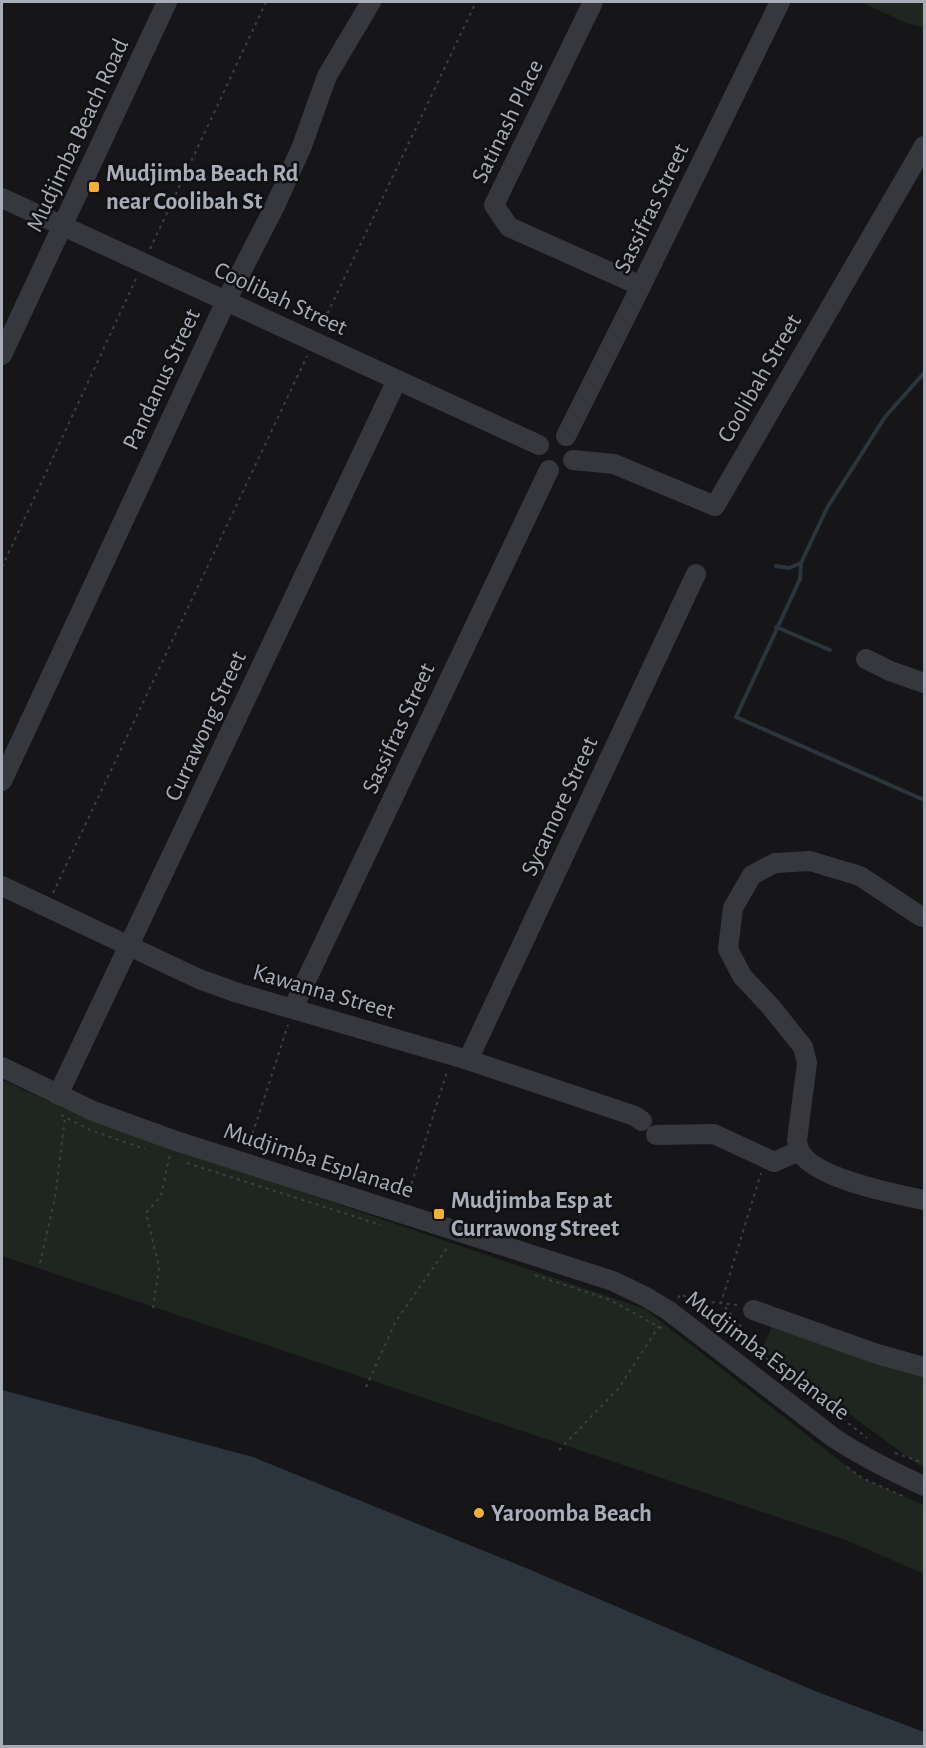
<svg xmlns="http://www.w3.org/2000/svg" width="926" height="1748" font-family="'Alegreya Sans',sans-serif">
<rect width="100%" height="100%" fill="#161618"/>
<g fill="#1e261f">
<polygon points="860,2 924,2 924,27 909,24"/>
<polygon points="2,1080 83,1117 645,1309 862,1478 924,1505 924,1574 846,1540 2,1256"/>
<polygon points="772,1326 924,1377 924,1466 919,1465 762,1350"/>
</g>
<polygon fill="#2c353c" points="2,1390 253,1457 526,1568 815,1691 924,1732 924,1746 2,1746"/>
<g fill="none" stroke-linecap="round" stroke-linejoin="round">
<g stroke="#2c353c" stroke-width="4">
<polyline points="801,563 800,579 736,717 924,800"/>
<polyline points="776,566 789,568 801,563 827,508 885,417 924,373"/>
<polyline points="776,627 830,650"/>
</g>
<g stroke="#3d3f44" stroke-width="2" stroke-dasharray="3 4.5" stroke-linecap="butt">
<polyline points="150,249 266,2"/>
<polyline points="321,327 476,2"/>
<polyline points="2,567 136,279"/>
<polyline points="53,893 307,356"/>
<polyline points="61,1115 90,1130 145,1149"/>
<polyline points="248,1148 288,1025"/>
<polyline points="187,1163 381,1225"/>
<polyline points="407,1198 447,1072"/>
<polyline points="40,1263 55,1198 65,1118"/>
<polyline points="535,1275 610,1300 665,1330"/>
<path d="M678 1298 681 1294 694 1301 721 1303C728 1311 736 1318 741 1327 748 1340 739 1341 756 1350L867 1438"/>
<polyline points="737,1305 721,1303 761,1173"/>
<polyline points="153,1308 159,1267 146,1213 161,1196 170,1155"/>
<polyline points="723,1331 744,1342"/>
<polyline points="366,1387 396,1321 449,1245"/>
<polyline points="559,1450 618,1389 659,1326"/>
<polyline points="895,1453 924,1463"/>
<polyline points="847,1467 862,1478 905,1497"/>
</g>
<g stroke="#37383d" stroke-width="20">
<polyline points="593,2 494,205 509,227 641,286"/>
<polyline points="2,198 539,445"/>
<polyline points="2,355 167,2"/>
<polyline points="566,436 641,286 780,2"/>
<polyline points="573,460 614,464 715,506 924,146"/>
<polyline points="866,659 890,671 924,683"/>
<polyline points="2,781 226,301 275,206 302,146 327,76 371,2"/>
<polyline points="2,886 199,979 238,993 468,1060 635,1116 642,1121"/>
<path d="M924 917 920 916 860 876 810 861 775 863 752 875 733 908 728 949 742 976 771 1007 803 1047 807 1063 797 1140C798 1145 798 1149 801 1153 817 1179 895 1194 924 1200"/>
<polyline points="293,1008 549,470"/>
<polyline points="468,1060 696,574"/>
<path d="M2 1067 93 1111 173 1140 613 1281 646 1297 669 1311 834 1438C863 1457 893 1472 924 1486"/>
<polyline points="58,1095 397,380"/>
<polyline points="656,1135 714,1134 774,1162 799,1151"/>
<polyline points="753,1310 877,1354 924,1367"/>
</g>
</g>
<g fill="#f2b134" stroke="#111113" stroke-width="2">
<rect x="88" y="181" width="12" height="12" rx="3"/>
<rect x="433" y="1208" width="12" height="12" rx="3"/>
<circle cx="479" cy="1513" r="6"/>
</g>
<g text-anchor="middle" stroke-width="5" stroke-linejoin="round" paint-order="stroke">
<g font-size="24" fill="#a8adb8" stroke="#111113">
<text transform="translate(507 121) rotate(-64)" y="8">Satinash Place</text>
<text transform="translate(77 135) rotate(-65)" y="8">Mudjimba Beach Road</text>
<text transform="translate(651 208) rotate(-64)" y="8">Sassifras Street</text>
<text transform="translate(281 298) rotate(25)" y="8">Coolibah Street</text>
<text transform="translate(759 378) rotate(-60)" y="8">Coolibah Street</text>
<text transform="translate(161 379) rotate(-65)" y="8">Pandanus Street</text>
<text transform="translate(205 726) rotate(-65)" y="8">Currawong Street</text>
<text transform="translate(398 728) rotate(-65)" y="8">Sassifras Street</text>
<text transform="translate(559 806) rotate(-65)" y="8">Sycamore Street</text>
<text transform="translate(324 991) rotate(16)" y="8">Kawanna Street</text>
<text transform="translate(319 1160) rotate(18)" y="8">Mudjimba Esplanade</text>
<text transform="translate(768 1355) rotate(37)" y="8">Mudjimba Esplanade</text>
</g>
<g font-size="24" font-weight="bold" fill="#a8adb8" stroke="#111113" text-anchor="start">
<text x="106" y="181">Mudjimba Beach Rd<tspan x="106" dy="28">near Coolibah St</tspan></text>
<text x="451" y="1208">Mudjimba Esp at<tspan x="451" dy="28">Currawong Street</tspan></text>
<text x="491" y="1521">Yaroomba Beach</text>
</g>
</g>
<rect width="926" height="1748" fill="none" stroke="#a8adb8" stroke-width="6"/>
</svg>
